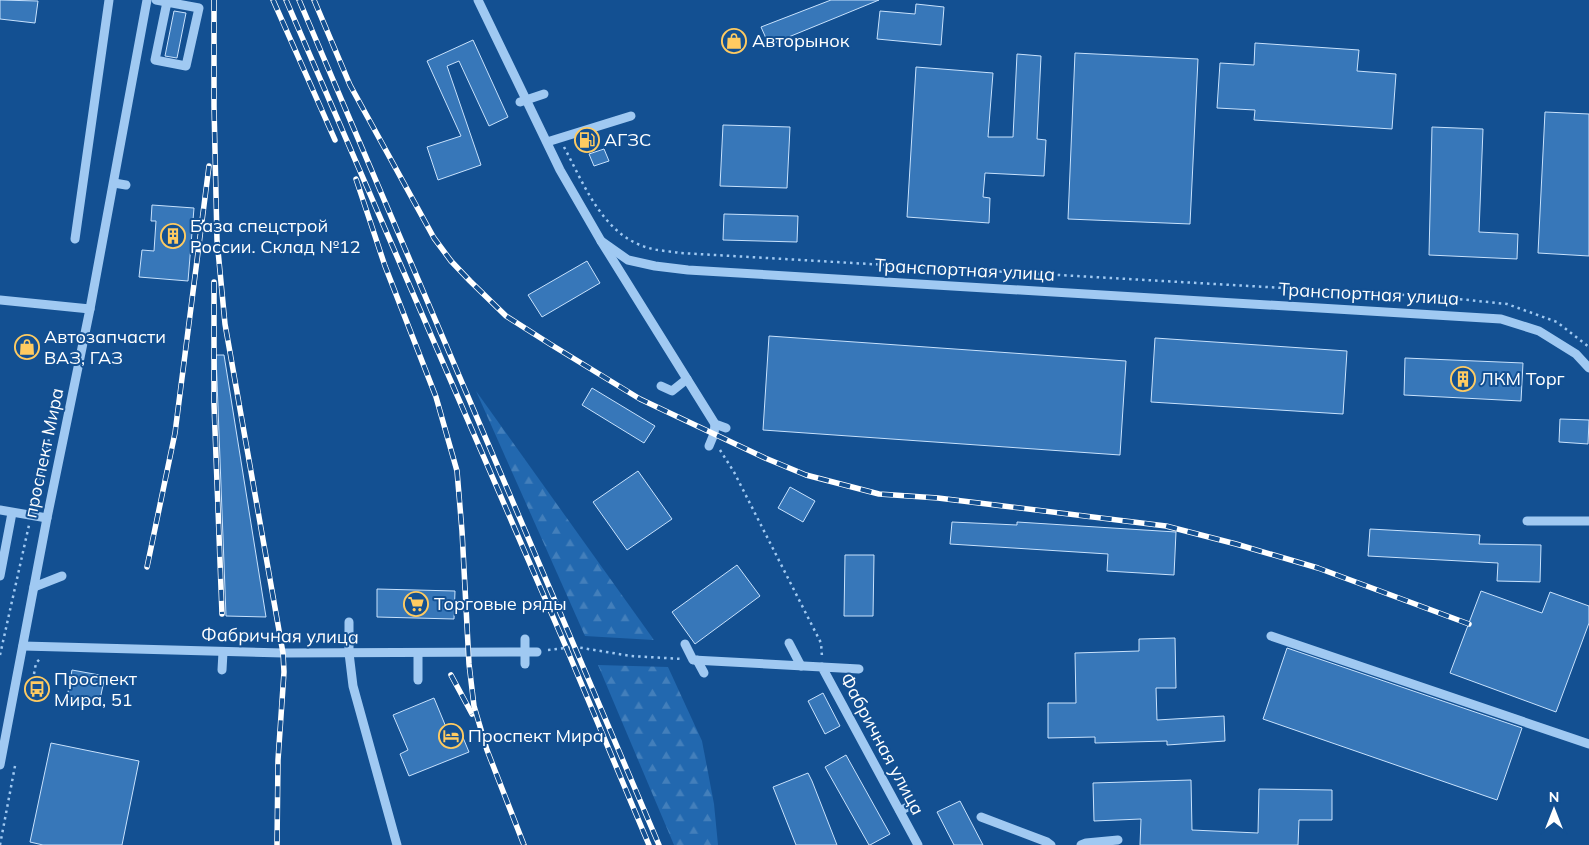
<svg xmlns="http://www.w3.org/2000/svg" width="1589" height="845" font-family="Mulish,sans-serif">
<defs>
<pattern id="forest-firs" width="22" height="20" patternUnits="userSpaceOnUse" patternTransform="scale(1.25)"><rect width="22" height="20" fill="#2268af"/><path d="M5 1l3.5 6h-7zM16 11l3.5 6h-7z" fill="#437fbb"/></pattern>
</defs>
<rect width="100%" height="100%" fill="#135092"/>
<g fill="url(#forest-firs)">
<polygon points="476,391 654,640 585,636"/>
<polygon points="598,665 668,667 702,741 714,804 718,845 674,845"/>
</g>
<g fill="#3777b9" stroke="#c8e2fd">
<polygon points="0,0 38,1 35,23 0,19"/>
<polygon points="831,0 879,0 769,45 761,27"/>
<polygon points="916,4 944,7 941,45 877,39 880,11 915,14"/>
<polygon points="174,11 186,13 177,58 165,56"/>
<polygon points="473,40 508,117 489,126 459,61 447,66 481,165 438,180 427,147 461,136 427,61"/>
<polygon points="1255,43 1359,50 1357,71 1396,74 1392,129 1254,120 1255,110 1217,108 1220,63 1254,65"/>
<polygon points="1075,53 1198,59 1190,224 1068,219"/>
<polygon points="1017,54 1041,56 1037,139 1046,140 1044,176 985,173 983,197 990,198 989,223 907,217 916,67 993,73 988,137 1013,137"/>
<polygon points="1545,112 1589,114 1589,256 1538,253"/>
<polygon points="723,125 790,127 787,188 720,186"/>
<polygon points="1432,127 1483,129 1479,232 1518,234 1517,259 1429,255"/>
<polygon points="604,149 609,161 594,166 589,154"/>
<polygon points="152,205 194,208 188,281 139,277 142,250 154,251 156,221 151,221"/>
<polygon points="724,214 798,216 797,242 723,240"/>
<polygon points="587,261 600,283 542,317 528,295"/>
<polygon points="769,336 1126,361 1120,455 763,430"/>
<polygon points="1155,338 1347,351 1343,414 1151,402"/>
<polygon points="216,355 224,355 266,617 226,616"/>
<polygon points="1405,358 1523,363 1521,401 1404,395"/>
<polygon points="592,388 655,426 644,443 582,405"/>
<polygon points="1560,419 1589,420 1588,444 1559,442"/>
<polygon points="638,471 672,519 627,550 593,502"/>
<polygon points="790,487 815,501 803,522 778,508"/>
<polygon points="952,522 1017,525 1017,522 1176,532 1174,575 1107,571 1108,554 950,544"/>
<polygon points="1370,529 1480,535 1479,544 1541,545 1540,582 1497,581 1498,563 1368,556"/>
<polygon points="845,555 874,555 873,616 844,616"/>
<polygon points="737,565 760,596 695,644 672,612"/>
<polygon points="377,589 455,591 454,619 377,617"/>
<polygon points="1481,591 1542,613 1550,592 1589,606 1589,623 1556,712 1450,673"/>
<polygon points="1175,638 1176,688 1156,688 1157,720 1224,716 1225,741 1167,745 1167,741 1095,743 1095,737 1048,738 1048,703 1076,703 1075,653 1139,651 1139,639"/>
<polygon points="1287,648 1522,728 1497,800 1263,719"/>
<polygon points="72,670 105,676 99,704 67,698"/>
<polygon points="823,693 840,726 825,734 808,701"/>
<polygon points="434,698 448,732 459,728 469,752 409,776 400,754 408,750 393,715"/>
<polygon points="51,743 139,761 122,845 43,845 30,842"/>
<polygon points="846,755 890,834 870,845 869,845 825,767"/>
<polygon points="808,773 812,781 837,845 796,845 773,787"/>
<polygon points="1191,780 1192,830 1258,833 1259,789 1332,790 1332,820 1299,820 1298,845 1140,845 1141,819 1094,821 1093,783"/>
<polygon points="960,801 983,845 954,845 937,812"/>
</g>
<g fill="none" stroke-linecap="round" stroke-linejoin="round">
<g stroke="#a0c9f2" stroke-width="2.5" stroke-dasharray="2.5 4" stroke-linecap="butt">
<path d="M564 147C584 184 603 236 649 248 658 251 670 251 680 253L1439 297 1507 304 1557 322 1589 347"/>
<polyline points="720,450 734,472 821,643 822,657"/>
<polyline points="34,505 60,391"/>
<polyline points="548,650 576,647 631,656 682,659"/>
<polyline points="0,655 29,525"/>
<polyline points="34,674 36,663 41,658"/>
<polyline points="0,845 15,766"/>
</g>
<g stroke="#a0c9f2" stroke-width="9">
<polyline points="156,0 199,8 186,66 155,60 167,2"/>
<polyline points="478,0 560,170 601,241 715,424 726,428"/>
<polyline points="520,102 544,94"/>
<polyline points="547,142 631,116"/>
<polyline points="114,183 126,185"/>
<polyline points="75,239 109,0"/>
<polyline points="601,241 628,260 655,266 688,270 1501,319 1539,331 1576,354 1589,368"/>
<polyline points="0,300 90,309"/>
<polyline points="661,386 672,391 687,379"/>
<polyline points="709,446 714,434 715,424"/>
<polyline points="0,510 47,518"/>
<polyline points="1527,521 1589,521"/>
<polyline points="0,576 12,513"/>
<polyline points="34,587 62,576"/>
<polyline points="349,622 349,653 353,686 397,845"/>
<polyline points="1271,636 1589,744"/>
<polyline points="525,639 525,664"/>
<polyline points="789,643 801,666"/>
<polyline points="685,644 693,660 822,667 918,845"/>
<polyline points="23,646 283,653 537,652"/>
<polyline points="418,653 418,680"/>
<polyline points="697,660 704,673"/>
<polyline points="822,667 859,669"/>
<polyline points="222,670 223,652"/>
<polyline points="0,765 47,518 90,309 147,0"/>
<polyline points="900,811 911,805"/>
<polyline points="981,817 1047,842 1051,845"/>
<polyline points="1081,845 1086,843 1118,840"/>
</g>
<defs>
<g id="rail">
<polyline points="214,0 214,106 217,240 225,324 283,653 284,672 278,760 277,845"/>
<polyline points="273,0 335,140"/>
<polyline points="286,0 566,647 649,845"/>
<polyline points="299,0 659,845"/>
<polyline points="314,0 350,85 434,238 451,261 470,281 506,316 550,344 640,399 765,458 806,475 879,494 938,498 1166,526 1236,544 1318,568 1469,624"/>
<polyline points="356,179 385,266 436,397 457,471 462,531 469,664 474,706 487,750 524,845"/>
<polyline points="214,282 214,404 222,614"/>
<polyline points="147,567 175,433 209,166"/>
<polyline points="451,675 472,714"/>
</g>
</defs>
<use href="#rail" stroke="#fff" stroke-width="5.5"/>
<use href="#rail" stroke="#135092" stroke-width="4" stroke-dasharray="11" stroke-linecap="butt"/>
</g>
<defs>
<symbol id="shop-ring" viewBox="-11 -11 22 22"><circle r="9.5" fill="#135092" stroke="#ffcb61" stroke-width="1.5"/><path d="M-5-2.5h2.3a2.7 3.5 0 0 1 5.4 0H5L5.5 6h-11ZM-1.5-2.5h3a1.5 2.3 0 0 0-3 0Z" fill="#ffcb61"/></symbol>
<symbol id="fuel-ring" viewBox="-11 -11 22 22"><circle r="9.5" fill="#135092" stroke="#ffcb61" stroke-width="1.5"/><path d="M-5.5-6h7V0h2V4h1.3V-2.5L3-4.5l.8-.8L6-3V5H2.5V1h-1V6h-7ZM-4.2-4.7v3.2H.2V-4.7Z" fill="#ffcb61"/></symbol>
<symbol id="building-ring" viewBox="-11 -11 22 22"><circle r="9.5" fill="#135092" stroke="#ffcb61" stroke-width="1.5"/><path d="M-4-6H4V6H1V3H-1V6H-4ZM-2.5-4.3h1.7v1.8h-1.7ZM.8-4.3h1.7v1.8H.8ZM-2.5-1h1.7V.8h-1.7ZM.8-1h1.7V.8H.8Z" fill="#ffcb61"/></symbol>
<symbol id="supermarket-ring" viewBox="-11 -11 22 22"><circle r="9.5" fill="#135092" stroke="#ffcb61" stroke-width="1.5"/><path d="M-6-5.5h2.5l.6 2H6L4.5 2H-2.5L-4.4-4H-6ZM-1.5 3.2a1.3 1.3 0 1 0 .1 0ZM3 3.2a1.3 1.3 0 1 0 .1 0Z" fill="#ffcb61"/></symbol>
<symbol id="bus-ring" viewBox="-11 -11 22 22"><circle r="9.5" fill="#135092" stroke="#ffcb61" stroke-width="1.5"/><path d="M-5-6H5V4H4V6H2V4H-2V6H-4V4H-5ZM-3.5-4V0h7V-4ZM-3.5 1.2v1.5H-2V1.2ZM2 1.2v1.5H3.5V1.2Z" fill="#ffcb61"/></symbol>
<symbol id="hotel-ring" viewBox="-11 -11 22 22"><circle r="9.5" fill="#135092" stroke="#ffcb61" stroke-width="1.5"/><path d="M-6-4.5h1.5V1H6V5H4.5V3h-9V5H-6ZM-4 0a1.8 1.8 0 1 1 3.6 0ZM.5 0V-2.5h3Q6-2.5 6 0Z" fill="#ffcb61"/></symbol>
</defs>
<g fill-rule="evenodd">
<use href="#shop-ring" x="720" y="27" width="28" height="28"/>
<use href="#fuel-ring" x="573" y="126" width="28" height="28"/>
<use href="#building-ring" x="159" y="222" width="28" height="28"/>
<use href="#shop-ring" x="13" y="333" width="28" height="28"/>
<use href="#building-ring" x="1449" y="365" width="28" height="28"/>
<use href="#supermarket-ring" x="402" y="590" width="28" height="28"/>
<use href="#bus-ring" x="23" y="675" width="28" height="28"/>
<use href="#hotel-ring" x="437" y="722" width="28" height="28"/>
</g>
<g text-anchor="middle" stroke-width="4" stroke-linejoin="round" paint-order="stroke">
<g font-size="18" fill="#fff" stroke="#135092" text-anchor="start">
<text x="752" y="47">Авторынок</text>
<text x="604" y="146">АГЗС</text>
<text x="190" y="232">База спецстрой<tspan x="190" dy="21">России. Склад №12</tspan></text>
<text x="44" y="343">Автозапчасти<tspan x="44" dy="21">ВАЗ, ГАЗ</tspan></text>
<text x="1480" y="385">ЛКМ Торг</text>
<text x="434" y="610">Торговые ряды</text>
<text x="54" y="685">Проспект<tspan x="54" dy="21">Мира, 51</tspan></text>
<text x="468" y="742">Проспект Мира</text>
</g>
<g font-size="18" fill="#fff" stroke="#135092">
<text transform="translate(965 270) rotate(3)" y="6">Транспортная улица</text>
<text transform="translate(1369 294) rotate(3)" y="6">Транспортная улица</text>
<text transform="translate(44 453) rotate(-78)" y="6">проспект Мира</text>
<text transform="translate(280 636) rotate(1)" y="6">Фабричная улица</text>
<text transform="translate(882 744) rotate(62)" y="6">Фабричная улица</text>
</g>
</g>
<g transform="translate(1554 810)" stroke="#135092" stroke-width="4" paint-order="stroke">
<path d="M0-4L9 19L0 12L-9 19Z" fill="#ffffff"/>
<text y="-8" font-size="14" font-weight="bold" text-anchor="middle" fill="#ffffff">N</text>
</g>
</svg>
